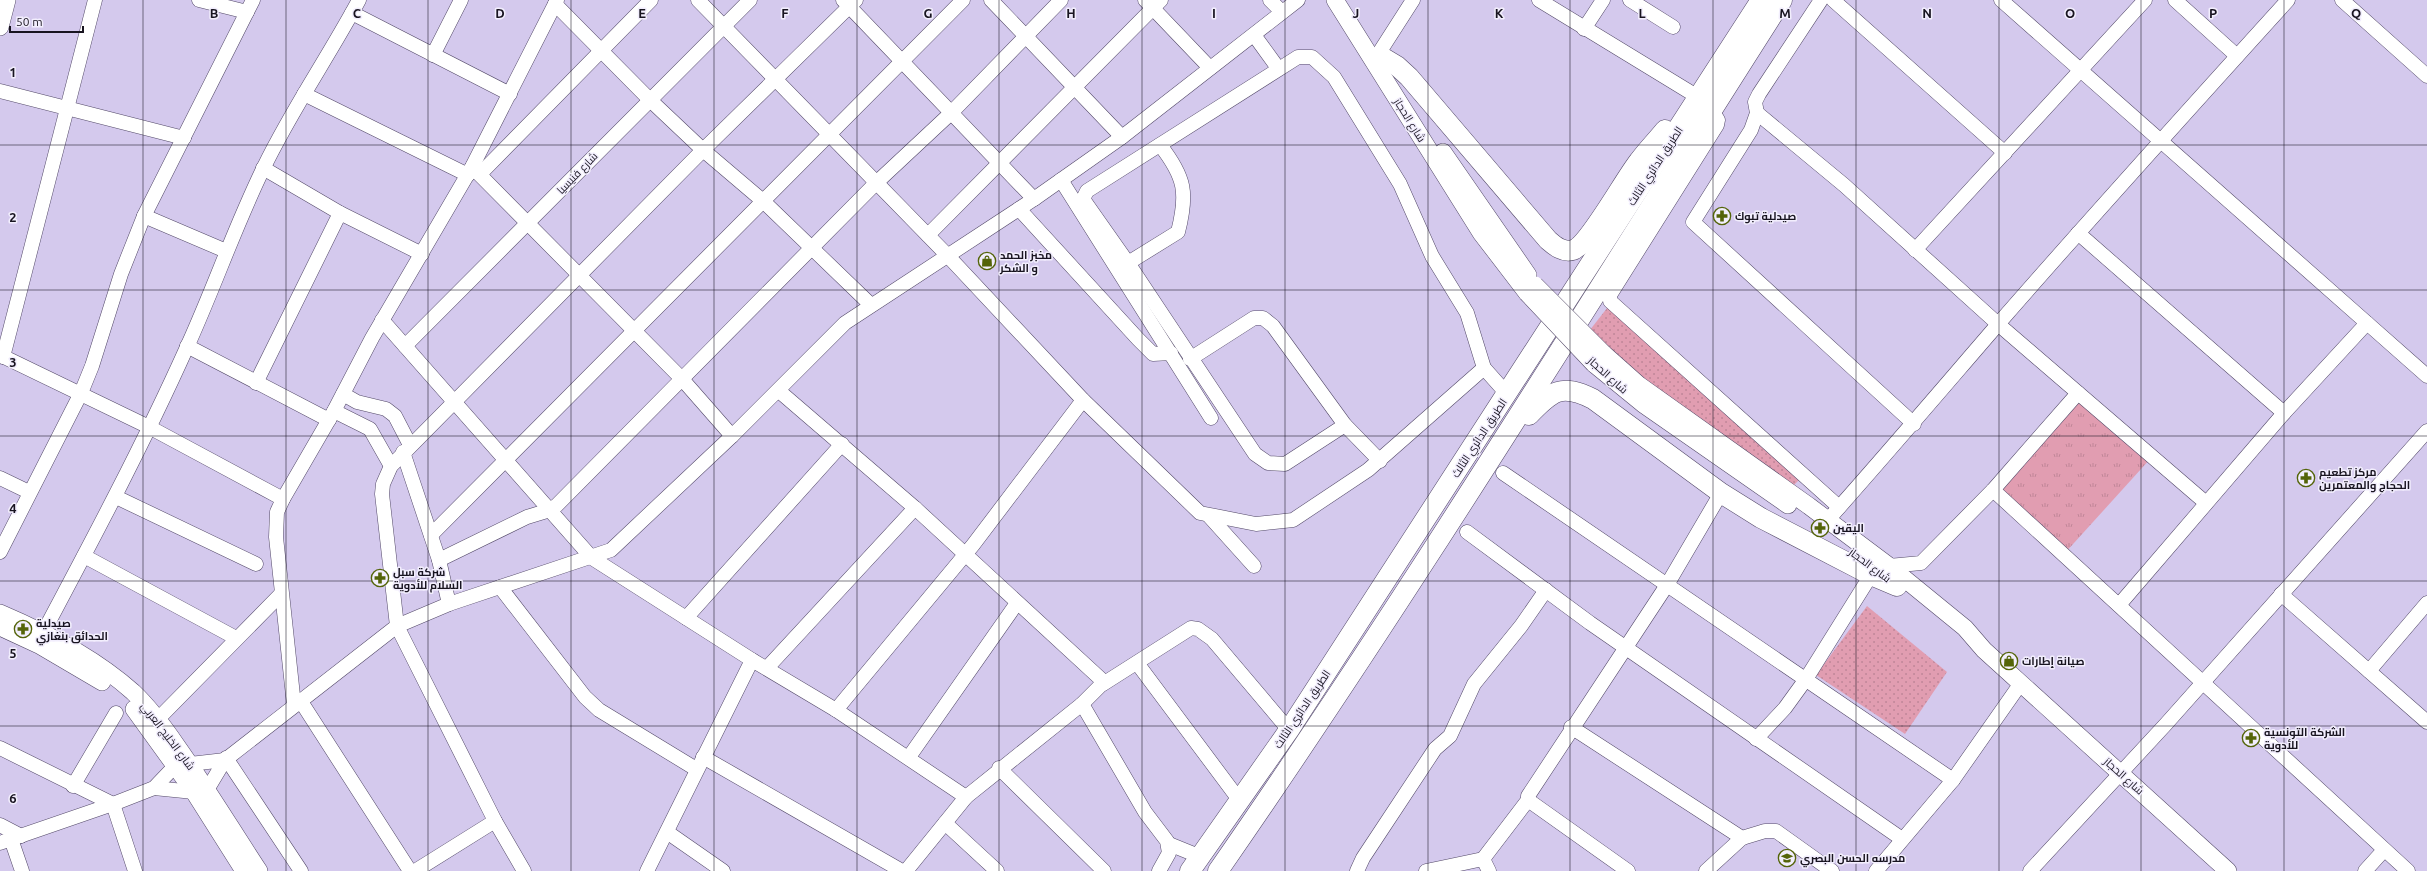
<svg xmlns="http://www.w3.org/2000/svg" width="2427" height="871" font-family="Ubuntu,Cairo,sans-serif">
<defs>
<pattern id="grass-dots" width="8" height="8" patternUnits="userSpaceOnUse"><rect width="8" height="8" fill="#e19db1"/><path d="M2 2h.1M6 6h.1" fill="none" stroke="#c08698" stroke-width="1.8" stroke-linecap="round"/></pattern>
<pattern id="park-tufts" width="24" height="20" patternUnits="userSpaceOnUse"><rect width="24" height="20" fill="#e19db1"/><path d="M3 7l-1-3M5 7V3M7 7l1-3M15 17l-1-3M17 17v-4M19 17l1-3" fill="none" stroke="#c08698"/></pattern>
</defs>
<rect width="100%" height="100%" fill="#d4c9ed"/>
<g fill="url(#grass-dots)">
<polygon points="1611,303 1804,475 1789,490 1586,335"/>
<polygon points="1867,606 1947,672 1905,734 1816,675"/>
</g>
<polygon fill="url(#park-tufts)" points="2078,394 2151,458 2064,554 1993,490"/>
<g fill="none" stroke-linecap="round" stroke-linejoin="round">
<defs>
<g id="minor">
<polyline points="199,0 247,12"/>
<polyline points="698,0 948,256 1083,400 1200,513 1256,524 1293,520 1368,470 1484,368"/>
<polyline points="843,0 1034,199"/>
<polyline points="991,0 1122,137"/>
<polyline points="1145,0 1210,68"/>
<polyline points="1270,0 1282,12"/>
<polyline points="1539,0 1698,97"/>
<polyline points="1630,0 1673,27"/>
<polyline points="1821,0 1759,94 1755,102 1757,113 1751,130 1693,222 1914,424"/>
<polyline points="1833,0 2005,153"/>
<polyline points="2001,0 2367,323 2284,413 2119,605"/>
<polyline points="2175,0 2237,56"/>
<polyline points="2342,0 2427,76"/>
<polyline points="555,4 649,99 703,150 763,201 871,305"/>
<polyline points="352,13 510,94"/>
<polyline points="1584,29 1603,0"/>
<polyline points="1254,35 1278,68"/>
<polyline points="1379,53 1413,0"/>
<polyline points="433,55 461,0"/>
<polyline points="0,91 184,138"/>
<polyline points="304,94 468,175"/>
<polyline points="1712,110 1718,120 1717,125 1610,295 1610,301 1839,507"/>
<polyline points="1757,113 1844,185 1998,324 2206,503"/>
<polyline points="472,167 682,379 732,436"/>
<polyline points="263,168 340,213 422,254"/>
<polyline points="480,174 651,0"/>
<polyline points="1061,180 1211,418"/>
<polyline points="1019,209 1138,339 1153,354 1171,353"/>
<polyline points="144,216 226,251"/>
<polyline points="2078,233 2284,413"/>
<polyline points="928,235 1161,0"/>
<polyline points="1915,250 2145,0"/>
<path d="M1128 263 1178 232C1188 193 1185 177 1160 145"/>
<polyline points="382,320 592,558 752,660 836,710 966,797"/>
<polyline points="2367,323 2427,376"/>
<polyline points="187,346 329,420"/>
<polyline points="405,346 750,0"/>
<polyline points="0,355 149,427 283,499"/>
<polyline points="3,357 95,0"/>
<polyline points="1190,359 1254,318 1263,318 1273,326 1345,425 1380,461"/>
<polyline points="256,383 340,213"/>
<polyline points="779,391 915,508 1104,682 1082,704 966,797 906,871"/>
<polyline points="343,394 357,402 386,409 395,416 410,445"/>
<polyline points="334,411 370,429 391,466"/>
<polyline points="1345,425 1285,464 1268,463 1255,454 1128,263 1083,199 1087,191 1298,57 1312,57 1334,77 1400,184 1432,256 1467,313 1484,368 1508,395"/>
<polyline points="403,452 439,560 449,604"/>
<polyline points="1503,473 1953,780"/>
<polyline points="0,478 29,492"/>
<polyline points="1993,490 2408,871"/>
<polyline points="116,497 256,564"/>
<polyline points="1209,516 1254,566"/>
<path d="M1827 521C1885 456 1942 389 1999 323 2094 214 2191 107 2288 0"/>
<polyline points="1467,532 1590,623 1902,839"/>
<polyline points="431,535 963,0"/>
<polyline points="0,552 81,393 92,366 121,274 144,216 253,0"/>
<polyline points="84,556 236,638"/>
<polyline points="439,560 527,517 550,510 557,505 876,183 951,113 1061,0"/>
<polyline points="1889,566 1921,563 1993,490 2078,393"/>
<polyline points="500,587 585,697 599,710 696,769"/>
<polyline points="2281,594 2427,722"/>
<polyline points="686,618 842,444"/>
<path d="M43 633C93 539 143 445 187 347 214 288 235 226 264 167 292 109 329 56 359 0"/>
<polyline points="1137,663 1240,801"/>
<polyline points="767,668 915,508"/>
<polyline points="2369,671 2427,603"/>
<polyline points="1103,684 1191,628 1198,629 1212,639 1289,730"/>
<polyline points="300,700 410,871"/>
<polyline points="1082,704 1145,812 1167,841 1169,853 1159,871"/>
<polyline points="294,705 276,537 277,512 283,499 334,411 372,338 472,167 557,0"/>
<polyline points="836,710 973,545 1083,400"/>
<polyline points="158,719 281,594"/>
<polyline points="1571,727 1742,838 1765,831 1776,831 1832,871"/>
<polyline points="1756,739 1785,708 1806,679 1871,575"/>
<polyline points="0,748 113,804 135,871"/>
<polyline points="703,757 902,871"/>
<polyline points="909,757 1017,603"/>
<polyline points="226,758 301,871"/>
<polyline points="190,764 225,760"/>
<polyline points="999,768 1104,871"/>
<polyline points="73,786 116,713"/>
<polyline points="154,788 194,792"/>
<polyline points="207,790 225,760 397,626 382,494 383,484 391,466 703,150 856,0"/>
<polyline points="1528,800 1628,871"/>
<polyline points="945,823 997,871"/>
<polyline points="0,825 21,836"/>
<polyline points="667,832 723,871"/>
<polyline points="11,839 22,871"/>
<polyline points="0,843 113,804 154,788 175,766"/>
<polyline points="1169,844 1201,857"/>
<polyline points="1483,859 1489,871"/>
<polyline points="415,871 495,821"/>
<polyline points="524,871 495,821 397,626 449,604 611,550 732,436 845,323 1034,199 1122,137 1298,0"/>
<polyline points="647,871 752,660"/>
<polyline points="1357,871 1363,858 1435,749 1450,736 1474,684 1521,626 1546,590"/>
<polyline points="1426,871 1483,859 1528,800 1528,796 1667,585 1721,493"/>
<polyline points="1706,871 1742,838"/>
<polyline points="1876,871 1953,780 2021,683"/>
<polyline points="2030,871 2166,724 2427,431"/>
<polyline points="2365,871 2384,850"/>
</g>
<g id="major">
<polyline points="1335,0 1481,233 1527,293"/>
<polyline points="0,27 7,0"/>
<polyline points="1443,152 1528,275"/>
<polyline points="1603,353 1639,385 1809,506 1889,566 1965,628 1984,650 2228,871"/>
<polyline points="1594,364 1643,404 1788,505"/>
<path d="M0 613C47 633 95 658 133 692 150 708 164 727 177 746 206 787 232 830 259 871"/>
<polyline points="0,627 39,645 102,682"/>
<polyline points="134,709 194,792 244,871"/>
</g>
<g id="highway">
<path d="M1382 57 1397 66 1409 77 1548 240C1555 246 1563 253 1573 250 1589 245 1625 178 1639 161 1647 150 1657 140 1665 130"/>
<path d="M1529 415C1552 391 1561 383 1593 399L1721 493 1761 518 1871 575 1897 586"/>
<polyline points="1190,871 1289,730 1761,0"/>
<path d="M1218 871C1415 587 1596 291 1782 0"/>
</g>
</defs>
<use href="#minor" stroke="#534968" stroke-width="15"/>
<use href="#major" stroke="#534968" stroke-width="18"/>
<use href="#highway" stroke="#534968" stroke-width="21"/>
<use href="#minor" stroke="#fff" stroke-width="14"/>
<use href="#major" stroke="#fff" stroke-width="17"/>
<use href="#highway" stroke="#fff" stroke-width="20"/>
<defs>
<g id="major-bridge">
<polyline points="1535,285 1603,353"/>
<polyline points="1527,293 1594,364"/>
</g>
</defs>
<use href="#major-bridge" stroke="#534968" stroke-width="18" stroke-linecap="butt"/>
<use href="#major-bridge" stroke="#fff" stroke-width="17"/>
</g>
<path fill="none" stroke="#181420" stroke-width="1" stroke-opacity="0.55" d="M143 0V871M286 0V871M428 0V871M571 0V871M714 0V871M857 0V871M999 0V871M1142 0V871M1285 0V871M1428 0V871M1570 0V871M1713 0V871M1856 0V871M1999 0V871M2141 0V871M2284 0V871M0 145H2427M0 290H2427M0 436H2427M0 581H2427M0 726H2427"/>
<defs>
<symbol id="pharmacy-ring" viewBox="-11 -11 22 22"><circle r="9.5" fill="#f2eefd" stroke="#546409" stroke-width="1.5"/><path d="M-2-6h4v4h4v4h-4v4h-4v-4h-4v-4h4Z" fill="#546409"/></symbol>
<symbol id="shop-ring" viewBox="-11 -11 22 22"><circle r="9.5" fill="#f2eefd" stroke="#546409" stroke-width="1.5"/><path d="M-5-2.5h2.3a2.7 3.5 0 0 1 5.4 0H5L5.5 6h-11ZM-1.5-2.5h3a1.5 2.3 0 0 0-3 0Z" fill="#546409"/></symbol>
<symbol id="school-ring" viewBox="-11 -11 22 22"><circle r="9.5" fill="#f2eefd" stroke="#546409" stroke-width="1.5"/><path d="M0-5L7-2L0 1L-7-2ZM-4 1L0 2.5L4 1V4Q0 6-4 4Z" fill="#546409"/></symbol>
</defs>
<g fill-rule="evenodd">
<use href="#pharmacy-ring" x="1712" y="206" width="20" height="20"/>
<use href="#shop-ring" x="977" y="251" width="20" height="20"/>
<use href="#pharmacy-ring" x="2296" y="468" width="20" height="20"/>
<use href="#pharmacy-ring" x="1810" y="518" width="20" height="20"/>
<use href="#pharmacy-ring" x="370" y="568" width="20" height="20"/>
<use href="#pharmacy-ring" x="13" y="619" width="20" height="20"/>
<use href="#shop-ring" x="1999" y="651" width="20" height="20"/>
<use href="#pharmacy-ring" x="2241" y="728" width="20" height="20"/>
<use href="#school-ring" x="1777" y="848" width="20" height="20"/>
</g>
<g text-anchor="middle" stroke-width="3" stroke-linejoin="round" paint-order="stroke">
<g font-size="11" fill="#181420" stroke="#f2eefd">
<text transform="translate(1410 120) rotate(58)" y="4">شارع الحجاز</text>
<text transform="translate(1655 166) rotate(-57)" y="4">الطريق الدائري الثالث</text>
<text transform="translate(577 173) rotate(-46)" y="4">شارع فنيسيا</text>
<text transform="translate(1608 375) rotate(42)" y="4">شارع الحجاز</text>
<text transform="translate(1479 438) rotate(-57)" y="4">الطريق الدائري الثالث</text>
<text transform="translate(1870 565) rotate(37)" y="4">شارع الحجاز</text>
<text transform="translate(1302 709) rotate(-56)" y="4">الطريق الدائري الثالث</text>
<text transform="translate(168 736) rotate(53)" y="4">شارع الخليج العربي</text>
<text transform="translate(2124 776) rotate(42)" y="4">شارع الحجاز</text>
</g>
<g font-size="11" font-weight="bold" fill="#181420" stroke="#f2eefd" text-anchor="start">
<text x="1735" y="220">صيدلية تبوك</text>
<text x="1000" y="259">مخبز الحمد<tspan x="1000" dy="13">و الشكر</tspan></text>
<text x="2319" y="476">مركز تطعيم<tspan x="2319" dy="13">الحجاج والمعتمرين</tspan></text>
<text x="1833" y="532">اليقين</text>
<text x="393" y="576">شركة سبل<tspan x="393" dy="13">السلام للأدوية</tspan></text>
<text x="36" y="627">صيدلية<tspan x="36" dy="13">الحدائق بنغازي</tspan></text>
<text x="2022" y="665">صيانة إطارات</text>
<text x="2264" y="736">الشركة التونسية<tspan x="2264" dy="13">للأدوية</tspan></text>
<text x="1800" y="862">مدرسه الحسن البصري</text>
</g>
</g>
<g font-size="13" text-anchor="middle" font-weight="bold" fill="#181420" stroke="#f2eefd" stroke-width="3" stroke-linejoin="round" paint-order="stroke">
<text x="214" y="18">B</text>
<text x="357" y="18">C</text>
<text x="500" y="18">D</text>
<text x="642" y="18">E</text>
<text x="785" y="18">F</text>
<text x="928" y="18">G</text>
<text x="1071" y="18">H</text>
<text x="1214" y="18">I</text>
<text x="1356" y="18">J</text>
<text x="1499" y="18">K</text>
<text x="1642" y="18">L</text>
<text x="1785" y="18">M</text>
<text x="1927" y="18">N</text>
<text x="2070" y="18">O</text>
<text x="2213" y="18">P</text>
<text x="2356" y="18">Q</text>
<text x="13" y="77">1</text>
<text x="13" y="222">2</text>
<text x="13" y="367">3</text>
<text x="13" y="513">4</text>
<text x="13" y="658">5</text>
<text x="13" y="803">6</text>
</g>
<path d="M10 26v6h73v-6" fill="none" stroke="#181420" stroke-width="2"/>
<text x="16" y="26" font-size="12" fill="#181420" stroke="#f2eefd" stroke-width="3" paint-order="stroke">50 m</text>
</svg>
